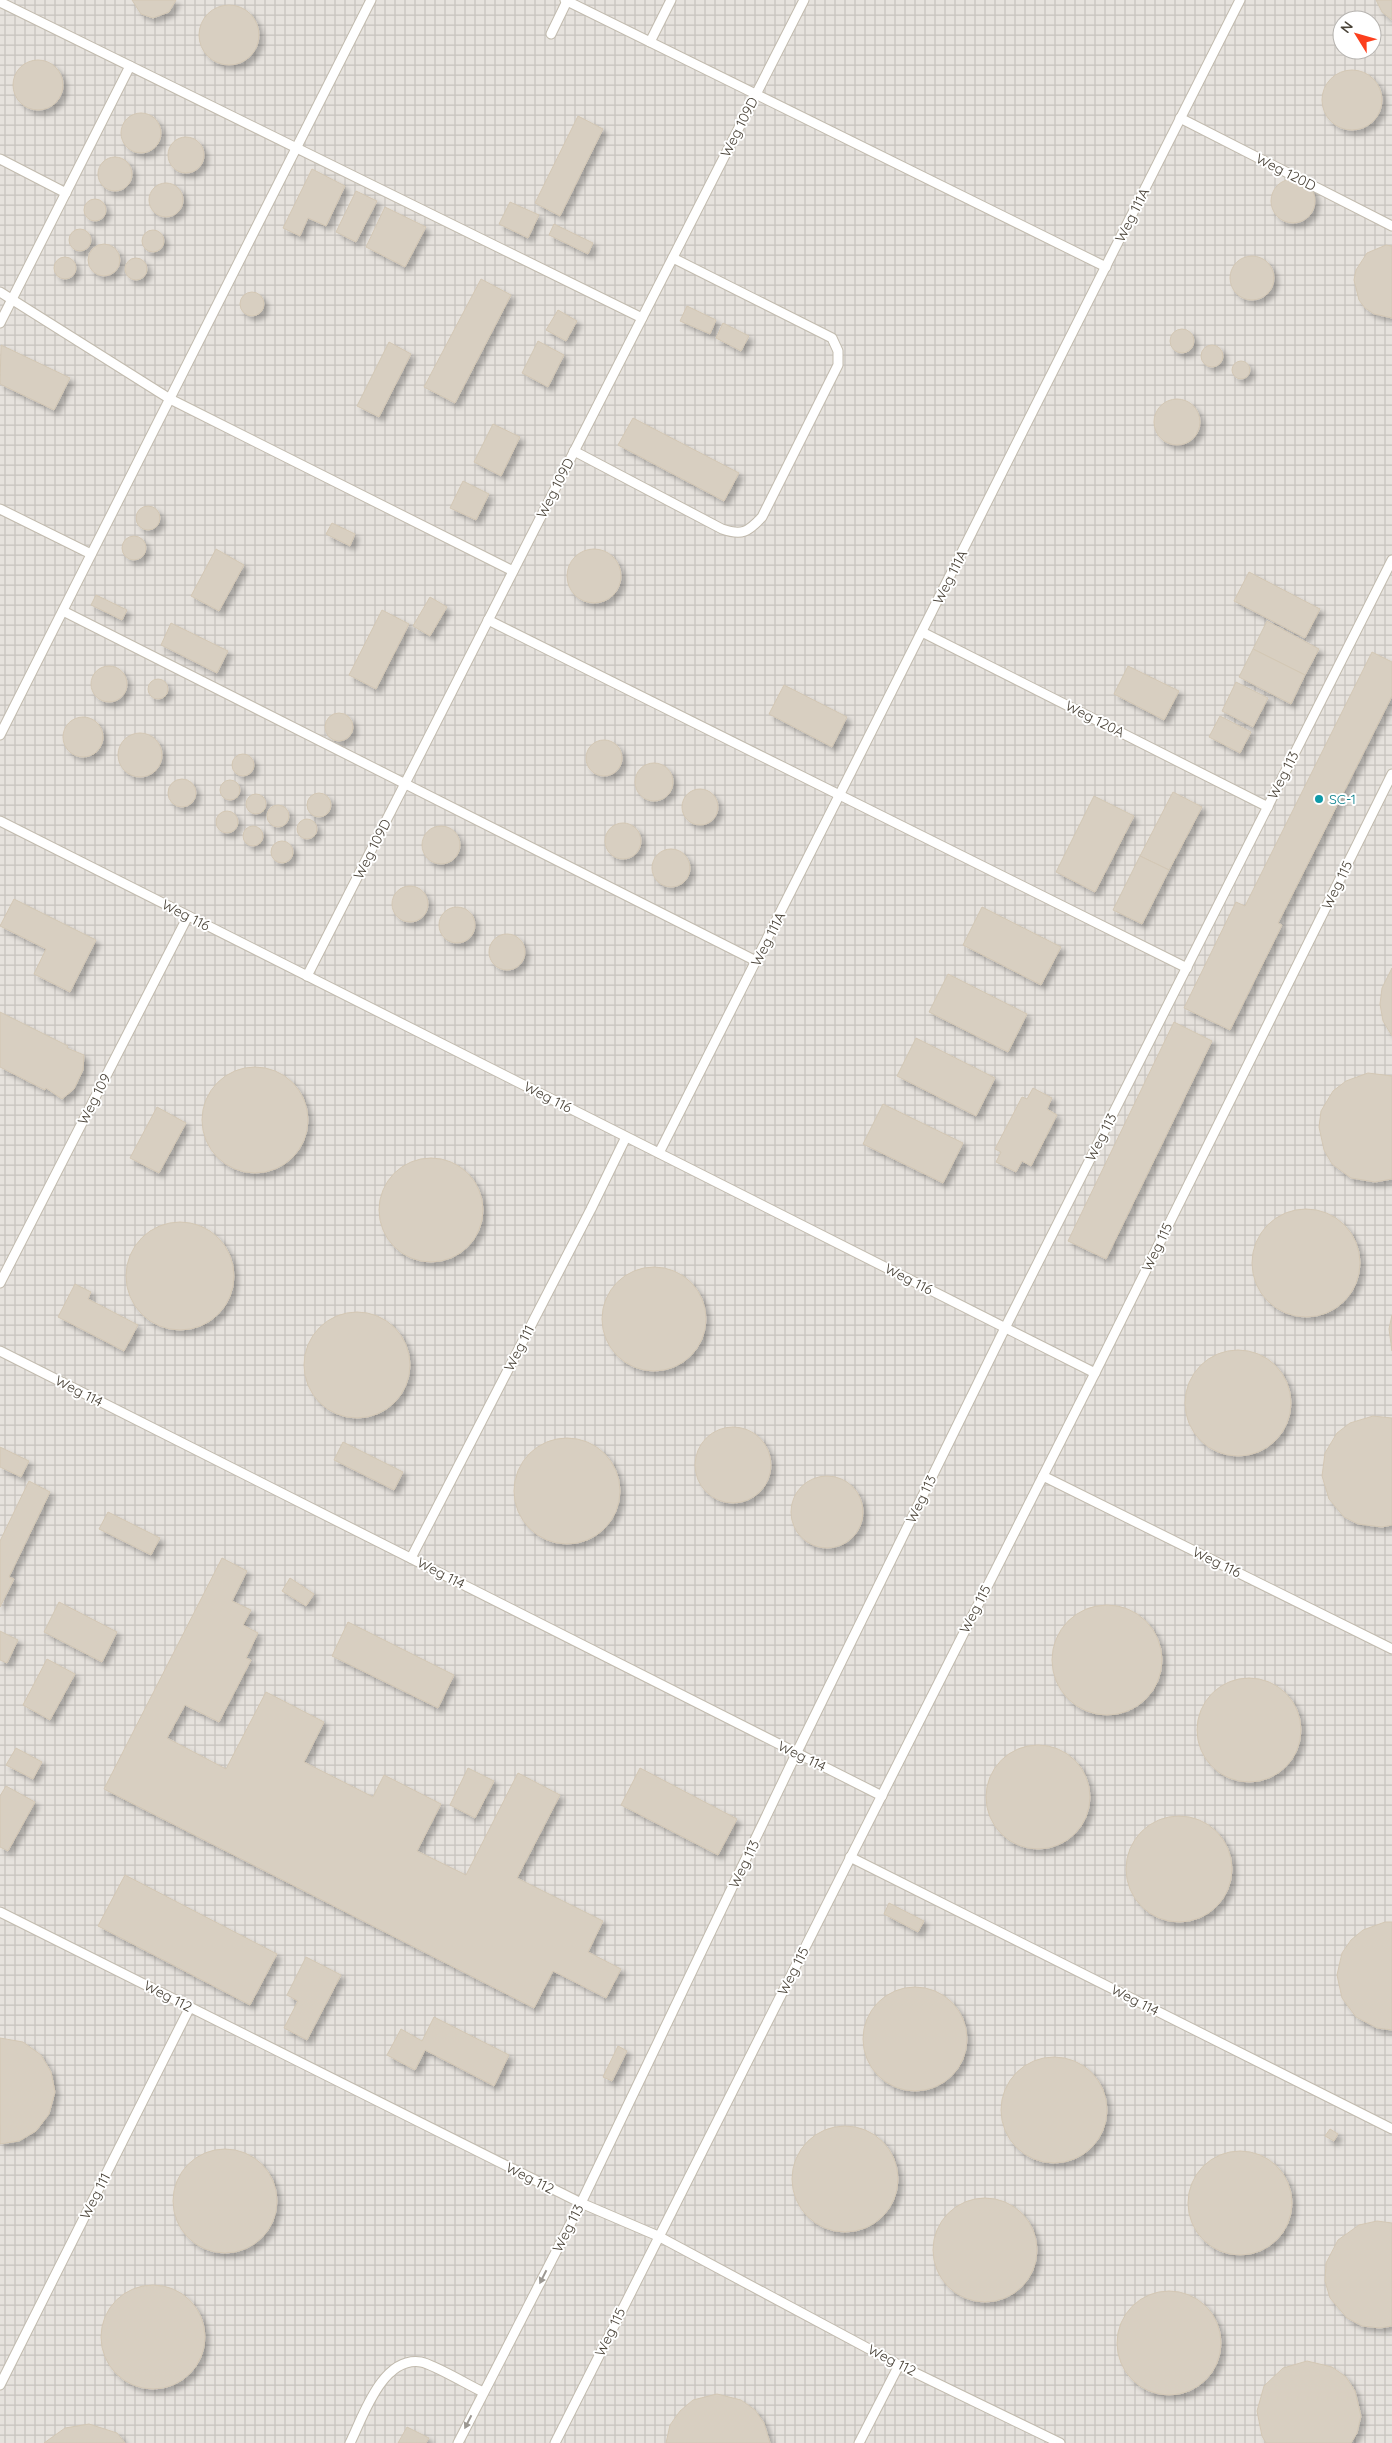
<svg xmlns="http://www.w3.org/2000/svg" width="1392" height="2443" font-family="Quicksand,sans-serif">
<defs>
<pattern id="industrial-grid" width="8" height="8" patternUnits="userSpaceOnUse" patternTransform="scale(1.25)"><rect width="8" height="8" fill="#e6e2dd"/><path d="M0 4h8M4 0v8" fill="none" stroke="#c7c3be"/></pattern>
<filter id="shadow"><feDropShadow dx="4.5" dy="4.5" stdDeviation="2.5" flood-color="#0004"/></filter>
</defs>
<rect width="100%" height="100%" fill="#f6f3ec"/>
<path fill="url(#industrial-grid)" fill-rule="evenodd" d="M0 0H1392V2443H0ZM1342 20H1372V50H1342Z"/>
<g fill="#d8cfc1" stroke="#d3c7b4" filter="url(#shadow)">
<polygon points="132,0 176,0 169,12 153,18 141,14"/>
<polygon points="1376,0 1392,0 1392,20 1382,12"/>
<circle cx="229" cy="35" r="30"/>
<circle cx="38" cy="85" r="25"/>
<circle cx="1352" cy="100" r="30"/>
<circle cx="141" cy="133" r="20"/>
<polygon points="578,116 603,129 560,216 535,203"/>
<circle cx="186" cy="155" r="18"/>
<circle cx="115" cy="174" r="17"/>
<polygon points="312,169 345,186 326,226 308,218 300,236 283,228"/>
<circle cx="1293" cy="201" r="22"/>
<circle cx="166" cy="200" r="17"/>
<polygon points="356,191 377,201 356,242 336,232"/>
<circle cx="95" cy="210" r="11"/>
<polygon points="510,202 539,215 528,238 499,224"/>
<polygon points="385,207 426,227 405,267 366,247"/>
<polygon points="554,224 593,243 588,254 549,235"/>
<circle cx="80" cy="240" r="11"/>
<circle cx="153" cy="241" r="11"/>
<circle cx="104" cy="260" r="16"/>
<polygon points="1386,245 1392,246 1392,318 1374,314 1365,308 1359,300 1354,280 1356,270 1367,253"/>
<circle cx="1252" cy="278" r="22"/>
<circle cx="65" cy="268" r="11"/>
<circle cx="136" cy="269" r="11"/>
<polygon points="481,279 511,295 455,403 424,387"/>
<circle cx="252" cy="304" r="12"/>
<polygon points="687,306 716,320 710,334 680,321"/>
<polygon points="558,310 577,321 566,341 546,330"/>
<polygon points="723,323 749,336 741,351 716,338"/>
<circle cx="1182" cy="341" r="12"/>
<polygon points="538,341 564,355 548,387 522,373"/>
<polygon points="389,342 411,354 379,417 357,406"/>
<circle cx="1212" cy="356" r="11"/>
<polygon points="1,345 70,378 54,410 0,384"/>
<circle cx="1241" cy="370" r="9"/>
<circle cx="1177" cy="422" r="23"/>
<polygon points="633,418 739,473 724,501 618,445"/>
<polygon points="493,424 520,437 501,476 474,462"/>
<polygon points="463,481 489,494 476,520 450,508"/>
<circle cx="148" cy="518" r="12"/>
<polygon points="332,523 355,534 350,546 326,534"/>
<circle cx="134" cy="548" r="12"/>
<polygon points="216,549 244,565 219,611 191,596"/>
<circle cx="594" cy="576" r="27"/>
<polygon points="1249,572 1320,609 1305,638 1234,601"/>
<polygon points="96,595 127,610 122,620 91,605"/>
<polygon points="430,597 447,607 430,636 413,626"/>
<polygon points="382,610 409,624 376,689 349,675"/>
<polygon points="1267,621 1319,649 1305,675 1253,649"/>
<polygon points="171,623 228,651 217,673 161,645"/>
<polygon points="1253,649 1305,675 1291,704 1239,677"/>
<polygon points="1372,652 1392,662 1392,696 1278,923 1282,925 1230,1030 1184,1008 1236,902 1245,906"/>
<polygon points="1128,666 1179,691 1164,720 1114,694"/>
<circle cx="109" cy="684" r="18"/>
<circle cx="158" cy="689" r="10"/>
<polygon points="1236,682 1268,698 1253,727 1222,711"/>
<polygon points="784,685 847,717 832,747 769,714"/>
<circle cx="339" cy="727" r="14"/>
<polygon points="1220,716 1251,732 1240,753 1209,737"/>
<circle cx="83" cy="737" r="20"/>
<circle cx="140" cy="755" r="22"/>
<circle cx="604" cy="758" r="18"/>
<circle cx="243" cy="765" r="11"/>
<circle cx="654" cy="782" r="19"/>
<circle cx="182" cy="793" r="14"/>
<circle cx="230" cy="790" r="10"/>
<circle cx="700" cy="807" r="18"/>
<polygon points="1173,792 1202,807 1169,870 1140,856"/>
<circle cx="319" cy="805" r="12"/>
<circle cx="256" cy="804" r="10"/>
<polygon points="1094,796 1134,816 1095,892 1056,872"/>
<circle cx="278" cy="816" r="11"/>
<circle cx="227" cy="822" r="11"/>
<circle cx="307" cy="829" r="10"/>
<circle cx="623" cy="841" r="18"/>
<circle cx="253" cy="836" r="10"/>
<circle cx="441" cy="845" r="19"/>
<circle cx="282" cy="852" r="11"/>
<circle cx="671" cy="868" r="19"/>
<polygon points="1140,856 1169,870 1142,924 1113,910"/>
<circle cx="410" cy="904" r="18"/>
<polygon points="14,899 96,940 70,992 34,974 46,949 0,926"/>
<circle cx="457" cy="925" r="18"/>
<polygon points="982,907 1061,947 1041,985 963,945"/>
<circle cx="507" cy="952" r="18"/>
<polygon points="1392,968 1392,1036 1383,1021 1380,1004 1382,988"/>
<polygon points="948,974 1027,1014 1008,1052 929,1012"/>
<polygon points="0,1012 68,1046 67,1048 84,1055 83,1070 74,1089 62,1099 46,1088 45,1090 0,1067"/>
<polygon points="1174,1022 1212,1041 1106,1259 1068,1241"/>
<polygon points="916,1038 995,1078 976,1116 897,1076"/>
<circle cx="255" cy="1120" r="53"/>
<polygon points="1368,1073 1392,1076 1392,1179 1375,1182 1351,1178 1332,1164 1324,1150 1319,1127 1321,1111 1333,1091 1346,1081"/>
<polygon points="1033,1088 1052,1098 1047,1109 1057,1115 1031,1166 1022,1161 1016,1172 996,1162 1001,1152 995,1149 1022,1097 1027,1099"/>
<polygon points="883,1104 963,1143 943,1183 863,1144"/>
<polygon points="157,1107 186,1123 159,1173 130,1158"/>
<circle cx="431" cy="1210" r="52"/>
<circle cx="1306" cy="1263" r="54"/>
<circle cx="180" cy="1276" r="54"/>
<circle cx="654" cy="1319" r="52"/>
<polygon points="75,1284 91,1292 88,1299 138,1325 124,1351 58,1317"/>
<circle cx="357" cy="1365" r="53"/>
<polygon points="1392,1315 1392,1351 1389,1329"/>
<circle cx="1238" cy="1403" r="53"/>
<polygon points="1373,1416 1392,1418 1392,1525 1382,1527 1358,1524 1344,1517 1329,1499 1322,1476 1325,1453 1337,1433 1350,1423"/>
<circle cx="733" cy="1465" r="38"/>
<circle cx="567" cy="1491" r="53"/>
<polygon points="343,1442 403,1472 394,1490 334,1460"/>
<polygon points="0,1447 29,1461 21,1477 0,1467"/>
<circle cx="827" cy="1512" r="36"/>
<polygon points="29,1481 50,1492 9,1577 14,1579 0,1607 0,1541"/>
<polygon points="108,1512 160,1538 151,1555 99,1529"/>
<polygon points="222,1558 247,1571 232,1601 251,1610 243,1625 258,1633 246,1658 251,1660 219,1722 185,1705 167,1738 226,1769 266,1692 324,1722 304,1762 373,1797 384,1775 441,1804 417,1851 466,1875 518,1773 560,1795 517,1878 603,1921 588,1952 621,1969 606,1998 553,1971 534,2008 104,1789"/>
<polygon points="290,1578 314,1594 306,1606 282,1591"/>
<polygon points="59,1602 117,1632 102,1662 44,1632"/>
<circle cx="1107" cy="1660" r="55"/>
<polygon points="348,1622 454,1675 438,1708 332,1656"/>
<polygon points="0,1631 18,1640 7,1663 0,1660"/>
<polygon points="47,1659 75,1674 50,1720 23,1705"/>
<circle cx="1249" cy="1730" r="52"/>
<circle cx="1038" cy="1797" r="52"/>
<polygon points="16,1748 42,1762 33,1779 6,1765"/>
<polygon points="468,1768 494,1781 475,1818 450,1805"/>
<polygon points="640,1768 737,1819 718,1855 621,1805"/>
<polygon points="6,1786 35,1802 8,1851 0,1847 0,1796"/>
<circle cx="1179" cy="1869" r="53"/>
<polygon points="125,1875 277,1954 250,2005 98,1926"/>
<polygon points="889,1903 924,1921 918,1932 884,1914"/>
<polygon points="1385,1922 1392,1922 1392,2030 1377,2028 1356,2017 1342,1998 1337,1975 1342,1953 1351,1940 1363,1930"/>
<polygon points="306,1957 341,1975 307,2040 284,2028 298,2001 287,1995"/>
<circle cx="915" cy="2039" r="52"/>
<polygon points="434,2017 509,2055 494,2086 425,2050 415,2070 387,2055 401,2029 422,2041"/>
<polygon points="0,2038 23,2042 41,2055 51,2072 55,2092 49,2114 36,2131 19,2141 0,2144"/>
<polygon points="618,2046 627,2051 612,2081 603,2077"/>
<circle cx="1054" cy="2110" r="53"/>
<circle cx="845" cy="2179" r="53"/>
<polygon points="1330,2129 1338,2134 1334,2141 1325,2136"/>
<circle cx="225" cy="2201" r="52"/>
<circle cx="1240" cy="2203" r="52"/>
<circle cx="985" cy="2250" r="52"/>
<polygon points="1377,2221 1392,2223 1392,2326 1380,2328 1362,2326 1347,2318 1330,2298 1325,2281 1326,2263 1338,2240 1359,2225"/>
<circle cx="153" cy="2337" r="52"/>
<circle cx="1169" cy="2343" r="52"/>
<polygon points="1307,2361 1332,2367 1346,2377 1355,2391 1361,2416 1357,2433 1351,2443 1266,2443 1262,2436 1257,2411 1264,2386 1283,2368"/>
<polygon points="717,2394 741,2400 755,2410 764,2423 770,2443 666,2443 670,2425 680,2411 693,2400"/>
<polygon points="89,2424 117,2433 125,2443 44,2443 65,2428"/>
<polygon points="407,2427 429,2438 426,2443 398,2443"/>
</g>
<g fill="none" stroke-linecap="round" stroke-linejoin="round">
<defs>
<g id="lane">
<polyline points="565,0 1106,267"/>
<polyline points="0,2 642,318"/>
<polyline points="551,34 567,1"/>
<polyline points="650,42 671,0"/>
<polyline points="1180,118 1392,226"/>
<polyline points="0,159 66,193"/>
<polyline points="0,292 170,399 513,571"/>
<polyline points="0,323 130,66"/>
<path d="M574 451 722 529C742 536 748 532 762 517L838 365V351L832 338 673 258"/>
<polyline points="0,509 91,554"/>
<polyline points="63,611 756,961"/>
<polyline points="488,620 1187,968"/>
<polyline points="922,632 1268,807"/>
<polyline points="0,735 371,0"/>
<polyline points="0,821 1095,1373"/>
<polyline points="307,976 804,0"/>
<polyline points="659,1153 1240,0"/>
<polyline points="0,1283 188,916"/>
<polyline points="0,1351 882,1796"/>
<polyline points="1043,1476 1392,1649"/>
<polyline points="411,1558 591,1209 626,1137"/>
<polyline points="850,1857 1392,2129"/>
<polyline points="0,1912 581,2203 658,2236 899,2365 1060,2443"/>
<polyline points="0,2385 190,2007"/>
<path d="M350 2443C363 2417 382 2356 421 2362 433 2364 470 2386 483 2392"/>
<polyline points="458,2443 581,2203 796,1754 1005,1328 1392,560"/>
<polyline points="555,2443 1095,1373 1392,774"/>
<polyline points="859,2443 899,2365"/>
</g>
</defs>
<use href="#lane" stroke="#c2bbae" stroke-width="11"/>
<use href="#lane" stroke="#fff" stroke-width="9"/>
</g>
<defs><path id="oneway-solid" d="M-6-.8H1V-3.2L6.5 0L1 3.2V.8H-6Z" transform="scale(1.25)"/></defs>
<g fill="#9c9892">
<use href="#oneway-solid" transform="translate(543 2277) rotate(117)"/>
<use href="#oneway-solid" transform="translate(468 2422) rotate(117)"/>
</g>
<circle fill="#0f9aa8" stroke="#fff" stroke-width="2" cx="1319" cy="799" r="5"/>
<g text-anchor="middle" stroke-width="4" stroke-linejoin="round" paint-order="stroke">
<g font-size="14" fill="#4b4439" stroke="#fff">
<text transform="translate(739 127) rotate(-63)" y="5">Weg 109D</text>
<text transform="translate(1286 172) rotate(27)" y="5">Weg 120D</text>
<text transform="translate(1132 215) rotate(-63)" y="5">Weg 111A</text>
<text transform="translate(555 488) rotate(-63)" y="5">Weg 109D</text>
<text transform="translate(950 577) rotate(-63)" y="5">Weg 111A</text>
<text transform="translate(1095 719) rotate(27)" y="5">Weg 120A</text>
<text transform="translate(1283 775) rotate(-63)" y="5">Weg 113</text>
<text transform="translate(372 849) rotate(-63)" y="5">Weg 109D</text>
<text transform="translate(1337 885) rotate(-64)" y="5">Weg 115</text>
<text transform="translate(186 915) rotate(27)" y="5">Weg 116</text>
<text transform="translate(768 939) rotate(-63)" y="5">Weg 111A</text>
<text transform="translate(548 1097) rotate(27)" y="5">Weg 116</text>
<text transform="translate(94 1099) rotate(-63)" y="5">Weg 109</text>
<text transform="translate(1101 1137) rotate(-63)" y="5">Weg 113</text>
<text transform="translate(1157 1247) rotate(-64)" y="5">Weg 115</text>
<text transform="translate(909 1279) rotate(27)" y="5">Weg 116</text>
<text transform="translate(519 1348) rotate(-63)" y="5">Weg 111</text>
<text transform="translate(79 1391) rotate(27)" y="5">Weg 114</text>
<text transform="translate(921 1499) rotate(-64)" y="5">Weg 113</text>
<text transform="translate(1217 1562) rotate(26)" y="5">Weg 116</text>
<text transform="translate(441 1573) rotate(27)" y="5">Weg 114</text>
<text transform="translate(975 1609) rotate(-63)" y="5">Weg 115</text>
<text transform="translate(802 1756) rotate(26)" y="5">Weg 114</text>
<text transform="translate(744 1864) rotate(-64)" y="5">Weg 113</text>
<text transform="translate(793 1971) rotate(-63)" y="5">Weg 115</text>
<text transform="translate(168 1996) rotate(27)" y="5">Weg 112</text>
<text transform="translate(1135 2000) rotate(27)" y="5">Weg 114</text>
<text transform="translate(530 2178) rotate(27)" y="5">Weg 112</text>
<text transform="translate(95 2196) rotate(-63)" y="5">Weg 111</text>
<text transform="translate(568 2228) rotate(-63)" y="5">Weg 113</text>
<text transform="translate(610 2332) rotate(-64)" y="5">Weg 115</text>
<text transform="translate(892 2360) rotate(27)" y="5">Weg 112</text>
</g>
<g font-size="14" fill="#0d838f" stroke="#fff" text-anchor="start">
<text x="1329" y="804">SC-1</text>
</g>
</g>
<g transform="translate(1357 35) rotate(307)"><circle r="24" fill="#ffffff" stroke="#b7b4b0"/>
<path d="M0-4L9 19L0 12L-9 19Z" fill="#fc3f1d"/>
<text y="-8" font-size="14" font-weight="bold" text-anchor="middle" fill="#4b4439">N</text>
</g>
</svg>
